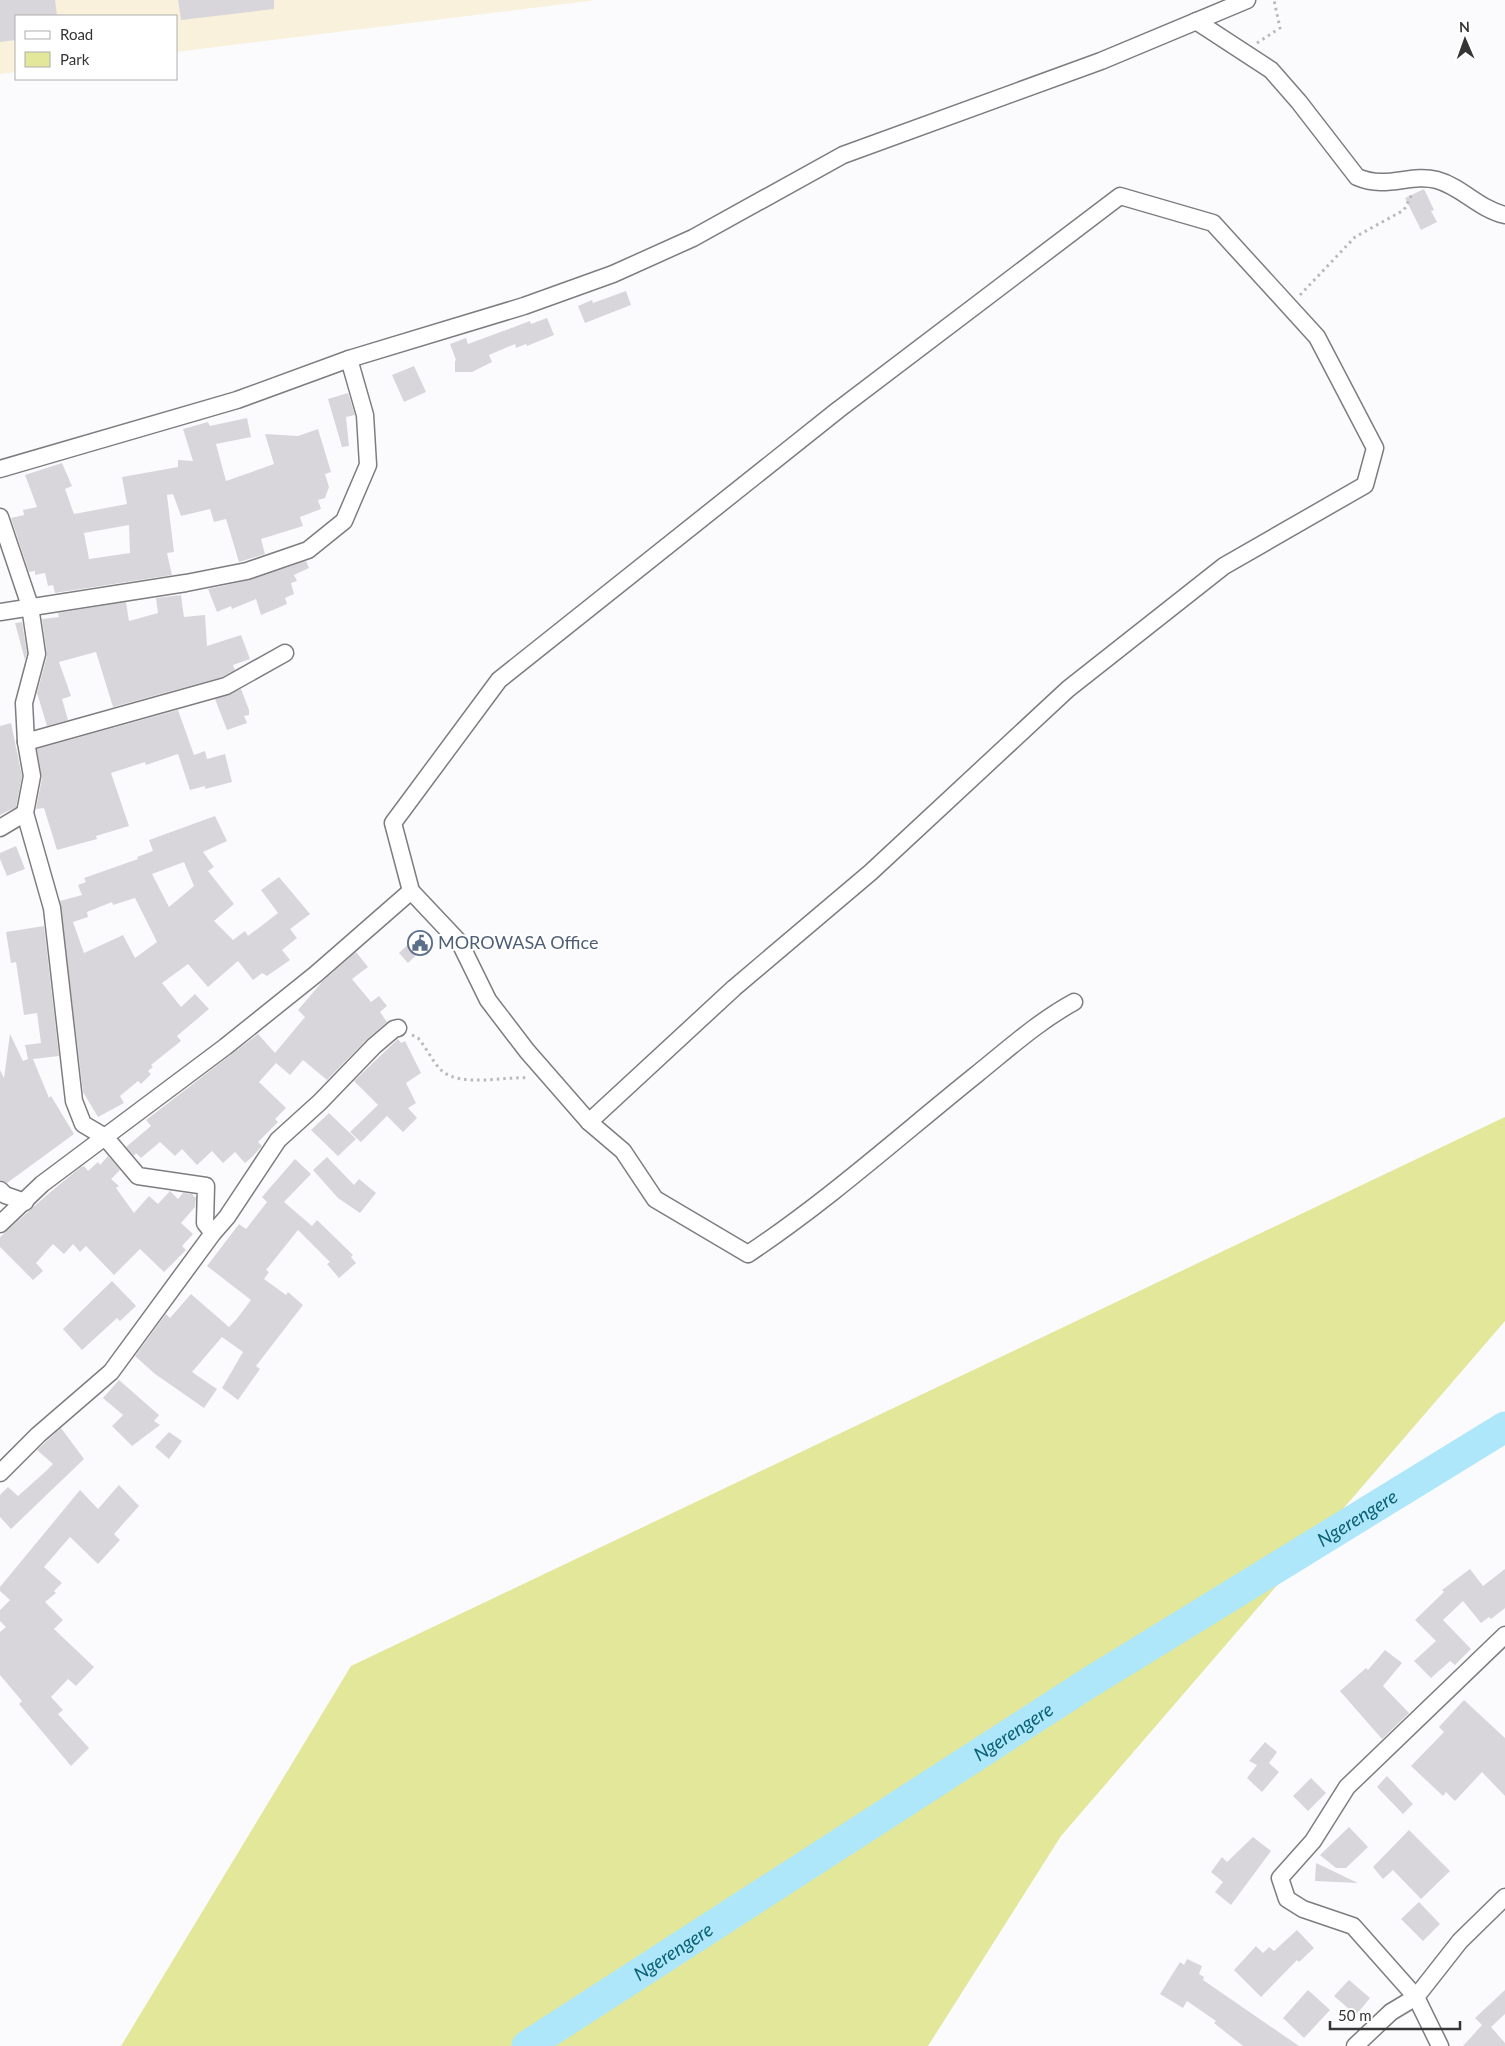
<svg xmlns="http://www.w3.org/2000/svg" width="1505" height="2046" font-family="Lato,sans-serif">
<rect width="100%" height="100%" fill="#fbfbfe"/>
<polygon fill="#f9f1db" points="0,0 596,0 176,52 176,16 16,16 16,72 0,74"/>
<polygon fill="#e2e799" points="1505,1117 1505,1321 1061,1836 928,2046 121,2046 351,1666"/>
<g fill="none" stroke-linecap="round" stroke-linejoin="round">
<path stroke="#afe7fa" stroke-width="31" id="s1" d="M527 2046 1087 1684 1505 1427"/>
</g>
<g fill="#d9d6db" fill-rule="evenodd">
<polygon points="0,0 55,0 57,16 16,16 16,40 0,42"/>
<polygon points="178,0 274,0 274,9 181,20"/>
<polygon points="1424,189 1434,210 1431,211 1437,222 1421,230 1405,198"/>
<polygon points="626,291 631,305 585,323 578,306 592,300 593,303"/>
<polygon points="547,318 554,335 527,346 526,344 516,348 515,344 489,355 492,362 472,372 455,372 455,361 456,360 450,344 466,338 468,344 530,321 531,324"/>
<polygon points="414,366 426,392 404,402 392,375"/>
<polygon points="348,393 355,415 346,417 349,446 342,447 328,399"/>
<path d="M247 418 251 437 216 444 226 481 274 464 265 434 298 436 318 429 331 472 325 474 329 487 325 498 318 500 321 509 300 517 303 526 261 539 265 554 239 562 226 519 214 522 210 509 181 516 173 494 167 495 174 552 167 553 172 575 55 593 53 585 48 586 45 573 35 575V571L29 572 11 518 24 515 23 510 37 507 25 475 62 463 72 486 65 489 74 514 127 504 122 477 178 467V460L193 461 183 429 208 422 210 426ZM129 525 130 553 89 559 84 533Z"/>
<polygon points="306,561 309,568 294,575 297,581 291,583 294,594 285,598 287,604 261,615 256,599 232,609 231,606 217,612 208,589 250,580"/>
<polygon points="181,595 184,617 205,615 207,646 241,635 250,659 233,665 235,670 222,677 113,707 96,652 59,662 71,696 62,699 68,720 47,726 37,693 47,656 42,619 59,617 58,613 126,602 129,621 158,613 156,598"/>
<polygon points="22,622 27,653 25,660 15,623"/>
<polygon points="241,689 249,710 249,715 244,716 247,723 227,730 215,699"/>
<polygon points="178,710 194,755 205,751 207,759 225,754 232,782 205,789 205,786 190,790 178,754 146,765 145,762 111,773 129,826 96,836 97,839 57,850 44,808 36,809 42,778 37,749"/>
<polygon points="11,723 22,776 16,807 0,815 0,726"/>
<path d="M215 816 227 841 203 852 214 867 208 871 234 904 214 921 233 940 245 931 248 936 278 913 261 890 279 877 310 914 290 929 297 938 282 950 290 960 267 976 262 973 253 980 238 961 208 987 188 964 162 983 181 1007 195 994 209 1009 177 1036 181 1041 151 1065 153 1067 148 1071 151 1074 141 1084 138 1081 120 1096 124 1103 98 1117 83 1092 60 901 82 895 78 885 86 882 84 878 138 859 137 857 153 851 149 840ZM184 862 194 886 169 907 152 874ZM135 898 157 942 135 958 123 935 84 953 73 922 88 917 87 912 112 902 113 905Z"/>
<polygon points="16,846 25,869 7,876 0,859 0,853"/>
<polygon points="44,926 59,1056 33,1059 49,1098 51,1096 74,1134 7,1183 0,1180 0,1070 4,1078 10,1034 23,1061 28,1059 25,1045 41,1043 37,1013 24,1015 16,962 11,963 6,932"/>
<polygon points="421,932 430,942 408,963 399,953"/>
<polygon points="356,952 368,967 352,979 371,1002 379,996 387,1006 380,1012 387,1022 367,1039 327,1080 303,1060 290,1075 276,1063 259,1082 286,1108 275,1119 278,1122 258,1142 262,1146 252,1157 245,1163 235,1152 223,1163 212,1151 197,1165 182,1149 175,1156 160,1142 141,1158 136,1153 134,1156 126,1147 151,1126 146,1120 258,1034 275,1053 305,1017 298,1010 322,982"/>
<polygon points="398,1039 401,1043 405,1041 421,1073 406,1083 416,1103 408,1108 417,1118 403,1132 387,1116 361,1142 350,1132 378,1105 354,1081"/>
<polygon points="329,1113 356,1139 338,1156 311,1130"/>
<polygon points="108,1156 120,1170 111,1179 119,1186 116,1188 134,1213 149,1196 158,1204 170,1191 178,1199 183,1193 192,1194 196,1198 195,1207 181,1223 193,1234 182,1246 186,1250 164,1272 140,1249 114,1275 86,1246 80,1252 73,1244 64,1254 53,1244 36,1263 43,1271 33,1280 0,1247 0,1237 48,1194 81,1167 84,1166 88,1171 98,1162 100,1165"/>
<polygon points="327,1157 354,1185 359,1179 376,1193 360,1213 338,1198 313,1170"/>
<polygon points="295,1159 311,1174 284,1202 312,1226 317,1220 353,1255 351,1257 356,1263 339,1278 327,1264 330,1262 298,1230 266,1270 269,1272 264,1279 286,1295 288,1292 303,1305 256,1366 260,1369 238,1400 222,1388 243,1352 222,1337 192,1372 217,1389 204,1408 155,1374 135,1356 166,1314 170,1318 191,1294 229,1327 236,1320 251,1300 207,1266 239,1224 246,1229 267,1202 262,1197"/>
<polygon points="112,1281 136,1306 120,1321 117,1318 82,1350 63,1329"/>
<polygon points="119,1380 159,1415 154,1421 160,1425 132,1446 112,1426 123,1415 103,1398"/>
<polygon points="61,1428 84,1459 11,1529 0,1517 0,1495 8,1487 18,1496 45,1472 53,1464 37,1450"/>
<polygon points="169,1432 182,1441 169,1459 155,1447"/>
<polygon points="119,1485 139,1506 114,1534 120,1540 98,1564 70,1537 44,1567 62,1583 54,1591 56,1593 45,1602 63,1620 54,1629 94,1667 76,1686 68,1679 51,1697 63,1710 58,1714 89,1748 71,1766 19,1704 22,1701 0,1675 0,1632 6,1627 0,1621 0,1610 10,1600 0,1591 0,1587 80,1490 98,1509"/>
<polygon points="1470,1569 1483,1586 1505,1569 1505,1608 1491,1619 1489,1617 1481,1623 1463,1601 1443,1620 1471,1649 1455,1665 1450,1661 1431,1678 1414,1661 1436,1641 1415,1620 1444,1592 1442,1590"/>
<polygon points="1385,1650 1402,1663 1383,1686 1409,1713 1382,1739 1340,1691 1366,1668 1368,1670"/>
<polygon points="1464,1700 1505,1738 1505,1796 1482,1772 1455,1801 1446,1792 1443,1796 1411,1766 1444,1732 1439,1727"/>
<polygon points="1265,1742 1277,1752 1269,1763 1279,1772 1262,1792 1247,1778 1257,1765 1249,1761"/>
<polygon points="1387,1776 1413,1804 1403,1814 1377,1787"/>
<polygon points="1311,1778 1326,1793 1308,1811 1293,1796"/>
<polygon points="1349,1827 1368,1847 1346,1868 1336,1868 1320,1855"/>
<polygon points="1409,1830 1450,1871 1421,1899 1393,1870 1383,1879 1373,1867"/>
<polygon points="1253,1837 1271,1851 1231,1905 1215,1892 1223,1882 1211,1872 1222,1857 1227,1862"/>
<polygon points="1316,1863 1358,1883 1315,1881"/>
<polygon points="1419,1902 1440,1924 1423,1941 1401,1919"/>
<polygon points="1297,1930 1314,1948 1299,1962 1297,1960 1261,1997 1234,1970 1256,1946 1263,1953 1269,1947 1274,1951"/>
<polygon points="1187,1959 1202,1966 1199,1974 1204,1977 1203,1980 1299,2046 1243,2046 1214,2023 1216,2021 1187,2001 1183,2008 1160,1994 1180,1962 1184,1965"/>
<polygon points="1349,1980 1370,1998 1356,2015 1334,1996"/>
<polygon points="1308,1990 1330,2010 1304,2038 1283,2018"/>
<polygon points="1505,1990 1505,2014 1491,2027 1505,2043 1505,2046 1463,2046 1482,2025 1475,2018"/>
</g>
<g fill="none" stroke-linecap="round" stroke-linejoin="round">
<defs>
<g id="street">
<path d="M1196 21 1271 70 1299 102 1357 177C1387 190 1410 173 1437 180 1462 187 1479 209 1505 215"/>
<polyline points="0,469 237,400 349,359 524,306 613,274 693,238 843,155 1101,61 1247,0"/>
<polyline points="0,517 30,606 37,654 24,703 26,742 32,776 25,813 52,908 74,1101 83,1124 105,1137 138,1176 206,1186 205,1223 213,1233 111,1372 38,1435 0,1473"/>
<polyline points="0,612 186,583 247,571 308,550 344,521 368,465 365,415 349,359"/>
<polyline points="26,742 226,686 285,653"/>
<polyline points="0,828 25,813"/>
<polyline points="411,891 393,823 499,680 838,410 1120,196 1213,223 1317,337 1375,448 1365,485 1224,566 1068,689 871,872 734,988 589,1122"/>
<polyline points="0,1190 5,1195 25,1202"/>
<path d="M0 1224 42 1184 225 1047 316 974 411 891 460 943 488 1000 527 1051 589 1122 623 1151 655 1199 748 1254C829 1200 901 1135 977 1074 1008 1049 1039 1021 1074 1002"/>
<polyline points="213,1233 227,1217 278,1140 320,1102 374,1046 394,1029 398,1028"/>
<polyline points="1355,2046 1391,2012 1416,1997 1460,1941 1505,1897"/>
<polyline points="1440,2046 1416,1997 1353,1926 1303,1909 1287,1899 1280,1878 1313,1841 1347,1787 1505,1635"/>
</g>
</defs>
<use href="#street" stroke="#7d7d81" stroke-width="19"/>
<g stroke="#b9b9bc" stroke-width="3" stroke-dasharray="2.5 4" stroke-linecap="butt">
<polyline points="1257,43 1280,28 1274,0"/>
<polyline points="1300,295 1355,237 1404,210 1412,194"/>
<path d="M412 1035 418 1038C426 1047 432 1061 441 1070 460 1088 505 1076 529 1078"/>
</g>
<use href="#street" stroke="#fff" stroke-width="16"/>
</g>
<defs>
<symbol id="civic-ring" viewBox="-11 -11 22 22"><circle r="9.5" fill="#fff" stroke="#5c6f8a" stroke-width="1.5"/><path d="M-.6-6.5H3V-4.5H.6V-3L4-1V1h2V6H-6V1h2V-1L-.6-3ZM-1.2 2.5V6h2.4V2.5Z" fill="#5c6f8a"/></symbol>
</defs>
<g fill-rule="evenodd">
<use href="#civic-ring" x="406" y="929" width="28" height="28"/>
</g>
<g text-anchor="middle" stroke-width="4" stroke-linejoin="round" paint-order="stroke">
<g font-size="18" fill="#4e5e75" stroke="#fff" text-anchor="start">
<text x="438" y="949">MOROWASA Office</text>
</g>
<g font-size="19" font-style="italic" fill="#0b6176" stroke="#fff">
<text dy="7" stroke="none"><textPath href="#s1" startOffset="984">Ngerengere</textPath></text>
<text dy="7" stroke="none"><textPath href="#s1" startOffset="579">Ngerengere</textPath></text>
<text dy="7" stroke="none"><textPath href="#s1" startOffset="174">Ngerengere</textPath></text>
</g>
</g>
<rect x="15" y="15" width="162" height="65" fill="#ffffff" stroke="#aeaeaf"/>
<rect x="25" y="31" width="25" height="8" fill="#ffffff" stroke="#aeaeaf"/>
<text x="60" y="40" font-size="15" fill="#353536">Road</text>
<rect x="25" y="52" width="25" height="15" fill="#e2e799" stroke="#aeaeaf"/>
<text x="60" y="65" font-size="15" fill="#353536">Park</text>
<g transform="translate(1465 40) rotate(358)" stroke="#ffffff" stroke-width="4" paint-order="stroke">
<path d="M0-4L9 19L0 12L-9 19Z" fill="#353536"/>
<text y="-8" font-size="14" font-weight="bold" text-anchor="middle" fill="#353536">N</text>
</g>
<path d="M1330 2021v8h130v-8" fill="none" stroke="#353536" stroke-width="2.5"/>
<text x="1338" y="2021" font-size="15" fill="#353536" stroke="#ffffff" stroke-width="4" paint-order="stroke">50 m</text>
</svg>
